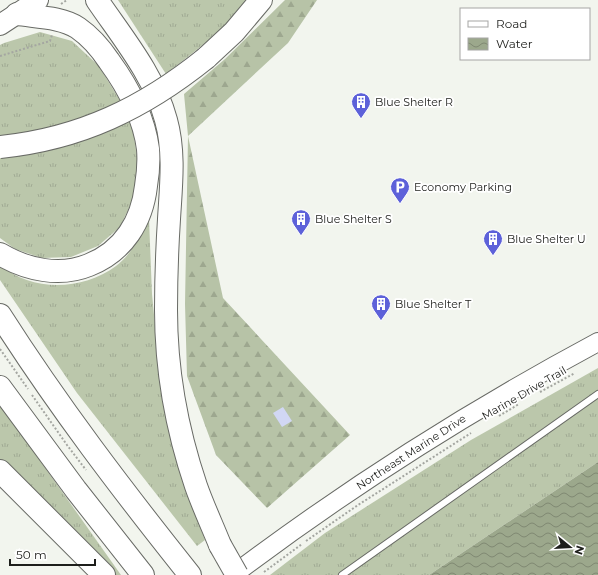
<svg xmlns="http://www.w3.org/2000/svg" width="598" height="575" font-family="Montserrat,sans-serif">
<defs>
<pattern id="grass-tufts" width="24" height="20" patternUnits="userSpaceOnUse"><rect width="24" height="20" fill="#bbc7ab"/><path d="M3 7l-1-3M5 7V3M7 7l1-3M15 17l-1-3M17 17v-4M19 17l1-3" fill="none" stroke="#a0aa93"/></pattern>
<pattern id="forest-firs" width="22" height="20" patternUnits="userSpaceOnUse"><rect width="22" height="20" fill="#b7c3a7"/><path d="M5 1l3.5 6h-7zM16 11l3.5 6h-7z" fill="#9da78f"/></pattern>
<pattern id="water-waves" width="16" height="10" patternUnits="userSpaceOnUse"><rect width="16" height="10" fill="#9ca88c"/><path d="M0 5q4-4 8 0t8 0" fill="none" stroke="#7f8872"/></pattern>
</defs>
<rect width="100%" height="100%" fill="#f2f5ee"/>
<g fill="url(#grass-tufts)">
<polygon points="118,0 248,0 223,29 166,74"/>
<polygon points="40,32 72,41 99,66 119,99 133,130 138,163 134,197 120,227 98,246 71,257 42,258 15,249 0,238 0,45 4,43"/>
<path d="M149 219 152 294 161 388 181 468 205 540 197 546 77 393 0 280V265C32 292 82 291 116 266 132 254 140 236 149 219Z"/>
<polygon points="598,368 598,462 429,575 270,575 325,533 471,440"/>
<polygon points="0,404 121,575 115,575 0,465"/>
</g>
<polygon fill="url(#forest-firs)" points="285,0 317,0 288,43 188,136 223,298 350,435 267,508 216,455 187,376 185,304 188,136 184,94 225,59"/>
<polygon fill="url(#water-waves)" points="598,462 598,575 429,575"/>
<polygon fill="#d1d7f4" points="283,407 292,421 282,427 273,413"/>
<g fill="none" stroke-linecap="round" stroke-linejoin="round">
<defs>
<polyline id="service" points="342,575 598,394"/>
<path id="secondary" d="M233 575C348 488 471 410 598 342"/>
<polyline id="primary" points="0,25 38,0"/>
<g id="motorway">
<path d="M97 0C122 37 154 75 166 120 175 152 171 186 169 219 167 250 166 280 166 310 166 370 177 430 196 486 203 506 212 525 220 545"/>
<polyline points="206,58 234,32 261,0"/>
<path d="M0 254C27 270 60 277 89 265 124 251 142 221 146 186 148 174 149 161 148 149 144 118 128 87 109 61 101 49 91 37 78 28 62 17 36 17 17 14"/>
<path d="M0 315C58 406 123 491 190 575"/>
<polyline points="0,387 76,490 143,575"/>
<polyline points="0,471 104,575"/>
</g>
</defs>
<use href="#service" stroke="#686a65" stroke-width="8"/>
<use href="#secondary" stroke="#686a65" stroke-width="20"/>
<use href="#primary" stroke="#686a65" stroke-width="22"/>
<use href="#motorway" stroke="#686a65" stroke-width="24"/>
<g stroke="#a4a6a1" stroke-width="2" stroke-dasharray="2 2" stroke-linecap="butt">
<polyline points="61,4 67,0"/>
<polyline points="0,56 50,41 52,35"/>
<polyline points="0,349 28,389"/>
<polyline points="540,392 575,373"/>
<polyline points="32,395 67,445 86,470"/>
<polyline points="499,416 519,404"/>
<polyline points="306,541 358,505 471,433"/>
<polyline points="264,572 302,544"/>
</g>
<use href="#service" stroke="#fff" stroke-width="6"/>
<use href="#secondary" stroke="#fff" stroke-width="18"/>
<use href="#primary" stroke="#fff" stroke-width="20"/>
<use href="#motorway" stroke="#fff" stroke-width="22"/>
<defs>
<g id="motorway-bridge">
<path d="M0 147C80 139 144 108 206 58"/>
<polyline points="220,545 237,575"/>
</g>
</defs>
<use href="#motorway-bridge" stroke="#686a65" stroke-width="24" stroke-linecap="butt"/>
<use href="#motorway-bridge" stroke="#fff" stroke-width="22"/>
</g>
<defs>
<symbol id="building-pin" viewBox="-11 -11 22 30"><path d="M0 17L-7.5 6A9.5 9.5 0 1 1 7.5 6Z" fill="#5d61d9" stroke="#fff"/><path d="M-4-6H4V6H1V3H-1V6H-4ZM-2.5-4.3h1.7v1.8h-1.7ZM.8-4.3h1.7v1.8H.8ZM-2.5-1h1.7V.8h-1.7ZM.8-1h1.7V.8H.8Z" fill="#fff"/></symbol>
<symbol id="parking-pin" viewBox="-11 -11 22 30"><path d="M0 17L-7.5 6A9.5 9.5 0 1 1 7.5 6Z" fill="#5d61d9" stroke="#fff"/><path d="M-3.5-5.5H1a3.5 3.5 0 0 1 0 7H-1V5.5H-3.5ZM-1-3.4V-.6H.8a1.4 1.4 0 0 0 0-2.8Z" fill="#fff"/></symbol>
</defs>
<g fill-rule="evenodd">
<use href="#building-pin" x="350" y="91" width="22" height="30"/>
<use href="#parking-pin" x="389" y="176" width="22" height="30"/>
<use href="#building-pin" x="290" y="208" width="22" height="30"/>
<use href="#building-pin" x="482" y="228" width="22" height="30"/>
<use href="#building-pin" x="370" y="293" width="22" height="30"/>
</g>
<g text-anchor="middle" stroke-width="3.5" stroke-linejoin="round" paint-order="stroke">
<g font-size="11" fill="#1d1e1b" stroke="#fff" text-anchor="start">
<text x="375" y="106">Blue Shelter R</text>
<text x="414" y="191">Economy Parking</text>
<text x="315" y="223">Blue Shelter S</text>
<text x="507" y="243">Blue Shelter U</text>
<text x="395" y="308">Blue Shelter T</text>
</g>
<g font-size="11" fill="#1d1e1b" stroke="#fff">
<text transform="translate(524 393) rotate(-30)" y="4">Marine Drive Trail</text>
<text transform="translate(411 452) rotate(-33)" y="4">Northeast Marine Drive</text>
</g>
</g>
<rect x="460" y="8" width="130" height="52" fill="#ffffff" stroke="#a5a5a4"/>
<rect x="468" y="21" width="20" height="6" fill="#ffffff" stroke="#a5a5a4"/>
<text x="496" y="28" font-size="12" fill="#1d1e1b">Road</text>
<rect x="468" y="38" width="20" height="12" fill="url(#water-waves)" stroke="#a5a5a4"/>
<text x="496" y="48" font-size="12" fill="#1d1e1b">Water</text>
<g transform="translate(570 547) rotate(108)" stroke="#ffffff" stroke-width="3" paint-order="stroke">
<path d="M0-3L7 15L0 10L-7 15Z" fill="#1d1e1b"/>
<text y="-6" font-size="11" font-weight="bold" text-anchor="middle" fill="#1d1e1b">N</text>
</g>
<path d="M10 559v6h85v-6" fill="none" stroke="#1d1e1b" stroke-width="2"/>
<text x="16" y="559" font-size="12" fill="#1d1e1b" stroke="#ffffff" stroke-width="3" paint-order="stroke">50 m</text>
</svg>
